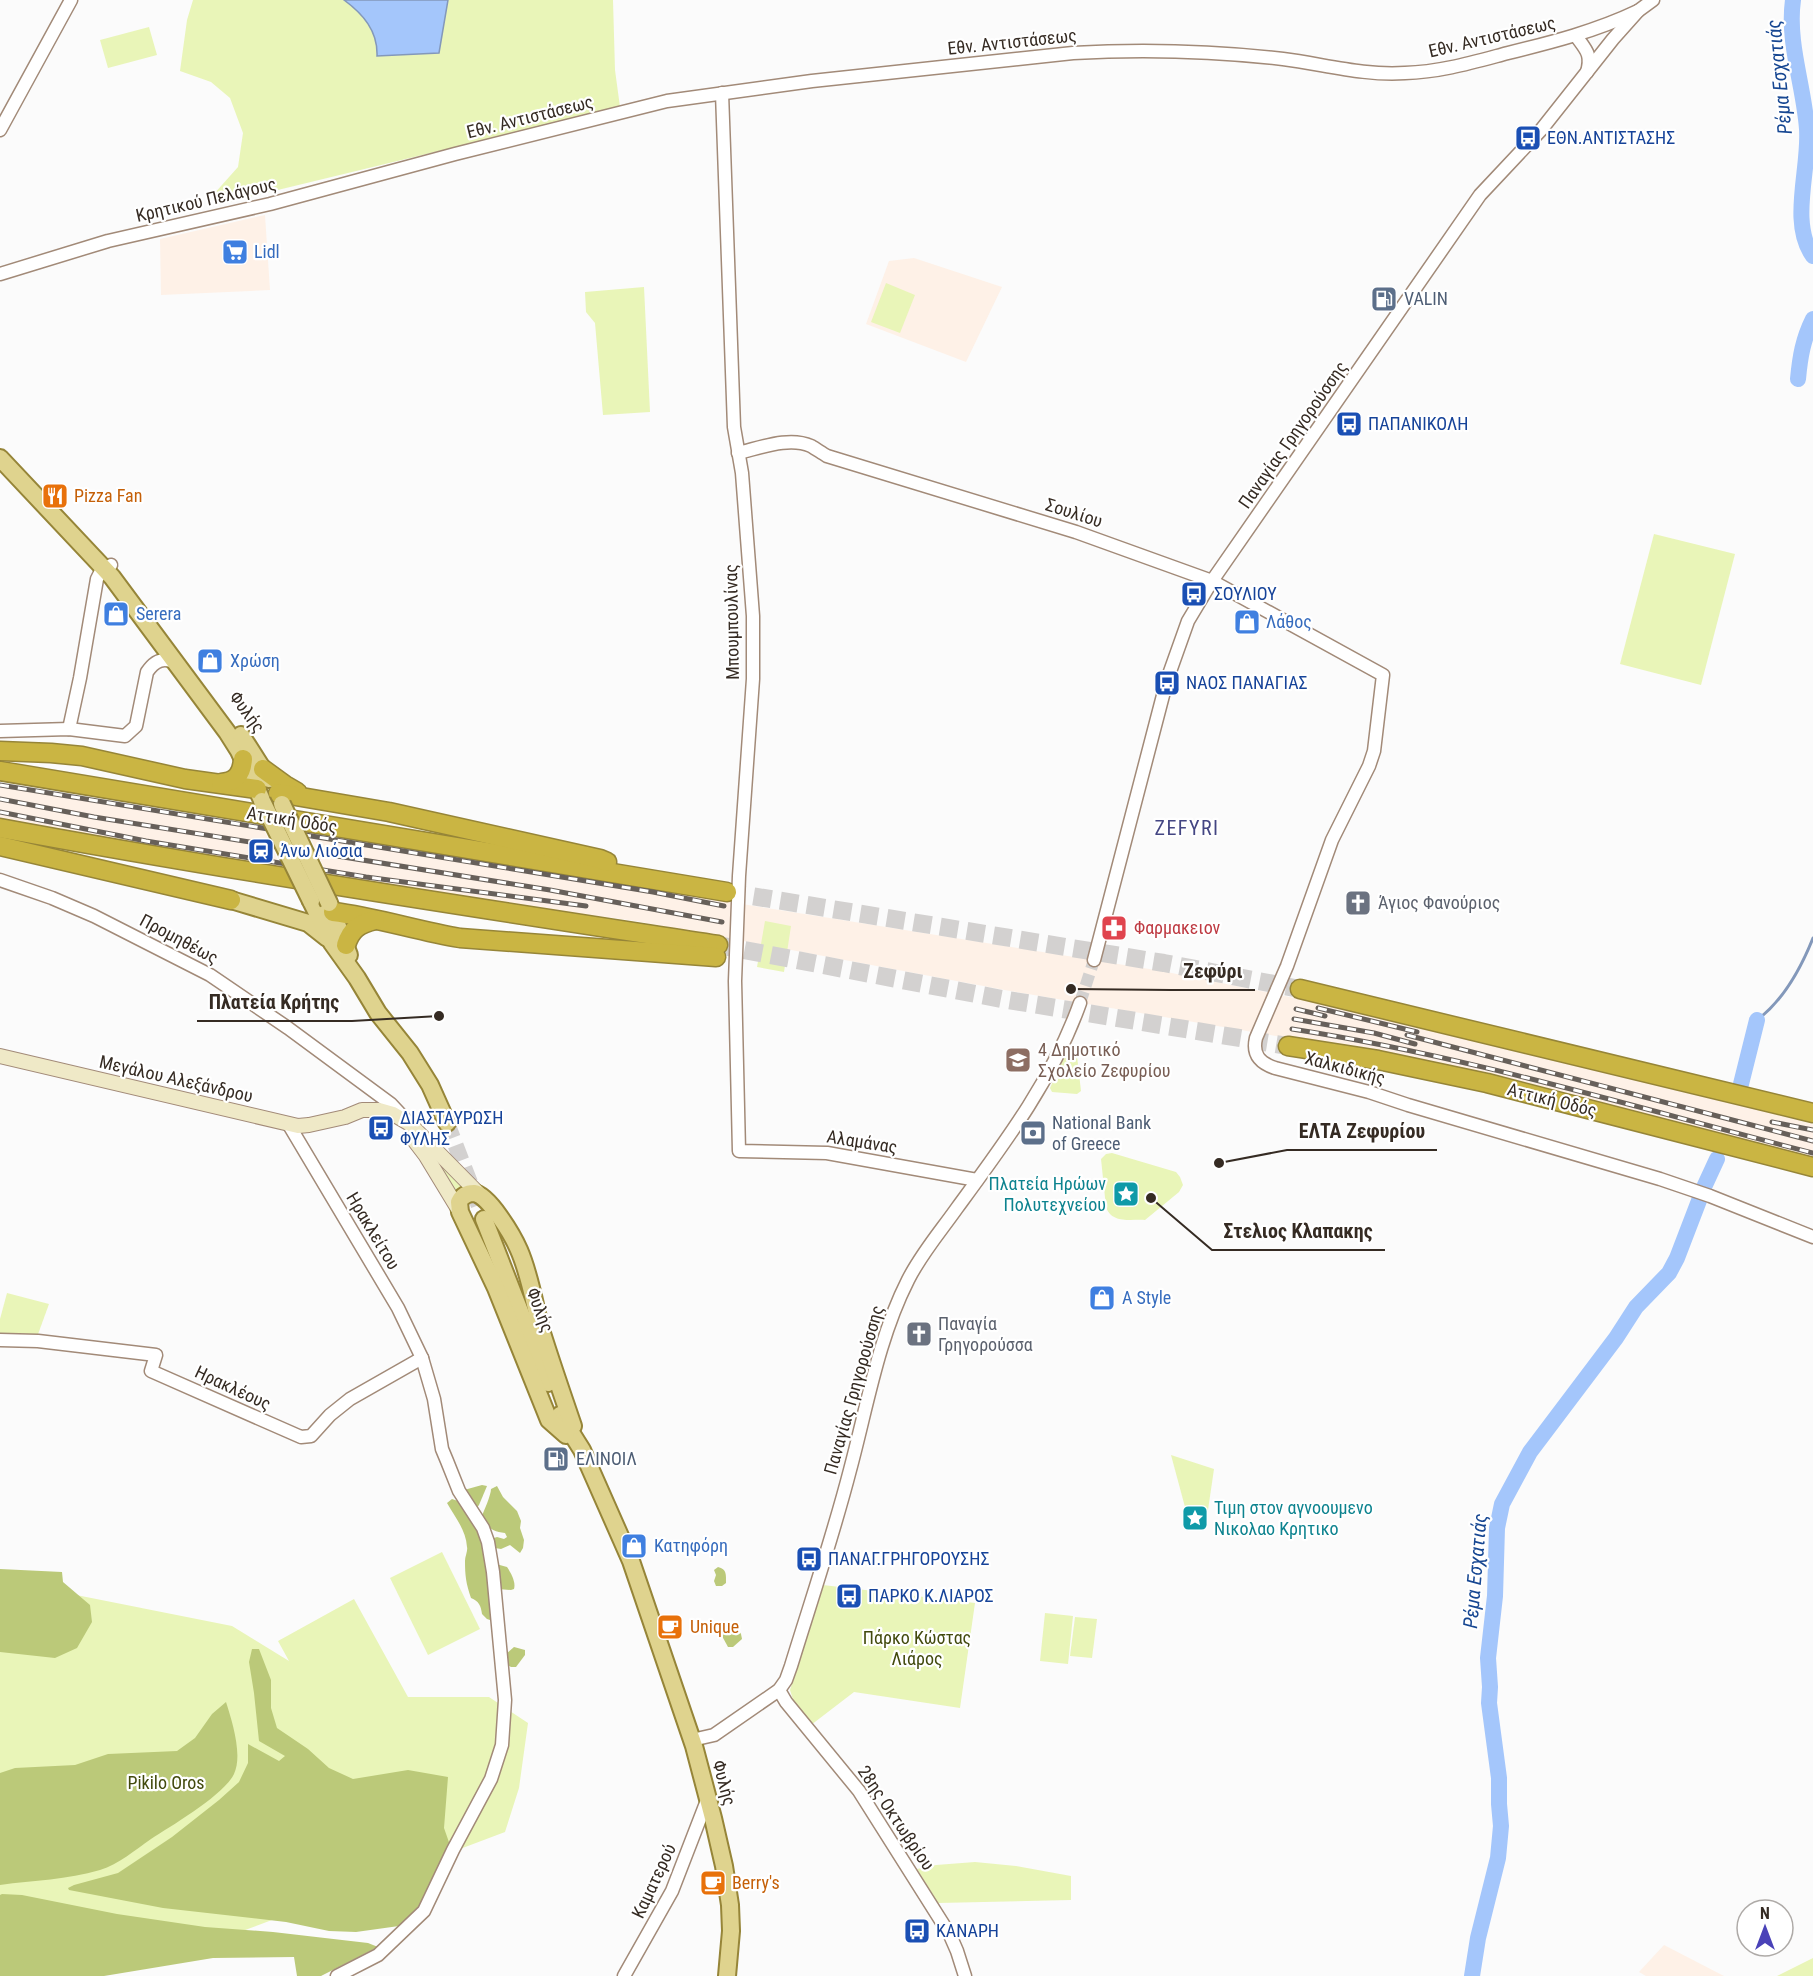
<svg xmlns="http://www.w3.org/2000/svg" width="1813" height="1976" font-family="'Roboto Condensed',sans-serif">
<rect width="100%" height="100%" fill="#fbfbfb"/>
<g fill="#fef1e7">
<polygon points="265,215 270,290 161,295 160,239"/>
<polygon points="914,258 1002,287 966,362 866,324 889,261"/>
<polygon points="0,784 263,827 284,874 0,822"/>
<polygon points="309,835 1162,971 1344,1008 1689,1092 1813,1124 1813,1158 1553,1091 1407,1058 1010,991 636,921 330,881"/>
<polygon points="1664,1945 1724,1976 1646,1976 1639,1972"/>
</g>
<g fill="#e9f5b8">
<polygon points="193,0 613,0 615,70 620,107 216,205 213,195 238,167 243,133 230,98 211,82 180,71 187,20"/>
<polygon points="149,27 157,55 108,68 100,40"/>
<polygon points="886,283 915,295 900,333 871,322"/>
<polygon points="644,287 650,412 603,415 595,323 586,312 585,292"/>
<polygon points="1654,534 1735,554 1701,685 1620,664"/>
<polygon points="765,921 791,926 784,972 757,967"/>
<polygon points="1071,1046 1076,1047 1081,1091 1077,1094 1052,1092 1050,1088 1068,1049"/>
<polygon points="409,1129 468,1191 458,1196"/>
<path d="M1112 1153 1176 1172 1180 1177 1183 1185 1179 1192 1145 1220C1130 1219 1112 1224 1106 1207L1101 1159 1106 1154Z"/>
<polygon points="7,1293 49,1304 37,1337 0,1334 0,1319"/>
<polygon points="1171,1455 1214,1469 1208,1510 1199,1517 1191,1515 1185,1507"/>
<polygon points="442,1552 480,1629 428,1655 390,1578"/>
<polygon points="823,1585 975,1603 960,1708 854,1692 811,1725 796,1709 790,1690"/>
<polygon points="0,1589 46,1589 232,1626 289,1661 278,1641 354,1599 408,1697 489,1697 528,1723 519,1788 505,1832 200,1947 0,1976"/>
<polygon points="1045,1613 1073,1616 1068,1664 1040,1661"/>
<polygon points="1075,1617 1097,1619 1092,1658 1070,1656"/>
<polygon points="975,1862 1016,1866 1071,1876 1071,1900 938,1903 917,1869 936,1865"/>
<polygon points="1813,1958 1813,1976 1777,1976"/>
</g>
<g fill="#bbc979">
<polygon points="482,1485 487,1486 479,1505 476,1509 464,1490"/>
<path d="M497 1486 503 1497 517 1511 521 1521 520 1528 524 1540 523 1548 520 1553 510 1545 501 1549 495 1548 491 1539 497 1537 504 1539 507 1537 505 1533C493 1532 487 1527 481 1518 484 1511 491 1495 491 1489Z"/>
<path d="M452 1499 458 1501 484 1540 493 1621 487 1619 482 1614C481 1606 479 1601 471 1598 466 1583 465 1576 465 1561 465 1556 468 1551 467 1547 466 1530 455 1517 447 1503Z"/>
<path d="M496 1564 507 1567C511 1573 516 1582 514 1589L511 1590 498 1589Z"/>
<path d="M718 1567C727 1569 726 1575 726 1583L722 1586H716L714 1581 716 1575 714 1570Z"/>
<polygon points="0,1569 62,1572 63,1582 90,1605 92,1622 77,1648 55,1658 0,1652"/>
<polygon points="738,1629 741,1634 742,1639 733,1647 728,1647 722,1636 724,1632"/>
<polygon points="514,1647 525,1650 525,1655 516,1667 511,1667 506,1664 505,1655"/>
<polygon points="252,1649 259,1649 271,1680 271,1708 277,1728 308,1749 329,1768 353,1779 408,1770 448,1777 444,1828 451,1848 417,1912 399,1926 356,1932 329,1931 286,1922 163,1908 69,1890 68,1888 74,1885 118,1873 172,1837 219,1800 239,1782 248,1763 248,1744 279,1761 285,1756 259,1741 254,1693 249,1662"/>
<path d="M226 1702C232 1721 243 1755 234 1774 224 1795 171 1826 151 1839 135 1850 119 1864 100 1870 67 1880 34 1880 0 1885V1773L15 1768 75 1765 108 1754 177 1751 195 1738 212 1714Z"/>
<polygon points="2,1894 22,1895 117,1914 205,1927 273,1932 368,1943 378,1947 321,1976 297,1976 294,1957 213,1958 104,1976 0,1976 0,1895"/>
</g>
<path fill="#a4c6fb" stroke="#8398ba" stroke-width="1.5" d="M344 0H448L439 53 377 56C378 31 363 14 344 0Z"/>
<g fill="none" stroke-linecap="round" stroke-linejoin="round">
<path stroke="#8398ba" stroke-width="3" d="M1757 1020C1784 1000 1801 968 1813 938"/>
<g stroke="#a4c6fb" stroke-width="16">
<path d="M1793 0C1787 43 1804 86 1807 129 1810 168 1789 223 1813 256"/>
<path d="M1798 379C1800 357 1803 339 1813 319"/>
<polyline points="1741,1084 1757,1020"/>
<polyline points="1472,1976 1478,1938 1498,1858 1501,1826 1499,1804 1499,1778 1489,1703 1490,1687 1488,1658 1495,1596 1497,1528 1502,1504 1530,1452 1616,1338 1636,1307 1669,1273 1677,1258 1705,1185 1717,1159"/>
</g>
<polyline stroke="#d3d1d0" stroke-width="12" stroke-dasharray="12 6" stroke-linecap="butt" points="1080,1003 1094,960"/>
<polyline stroke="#d3d1d0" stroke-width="16" stroke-dasharray="16 8" stroke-linecap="butt" points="447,1123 484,1219"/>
<g stroke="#d3d1d0" stroke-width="18" stroke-dasharray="18 9" stroke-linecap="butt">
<polyline points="727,892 1164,963 1300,989"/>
<polyline points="718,945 1002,999 1288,1046"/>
</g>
<defs>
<g id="tertiary">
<path d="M1576 36C1586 50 1592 54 1587 72"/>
<polyline points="722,93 734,427 742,473 753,616 753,679 739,876 735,981 739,1151 827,1153 977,1180"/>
<polyline points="0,130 71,0"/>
<path d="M0 274 108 241 270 204 455 154 667 101 812 81 1073 53C1143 49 1213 51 1283 59 1323 64 1365 76 1405 73 1441 72 1474 62 1508 53 1553 42 1596 31 1638 11"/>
<path d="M738 453C760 448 789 436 811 446 816 449 822 453 827 456L1076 532 1212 581 1383 675 1374 751 1369 766 1332 840 1287 966 1256 1038C1252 1055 1260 1063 1275 1068L1369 1092 1408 1105 1660 1179 1710 1196 1813 1237"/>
<polyline points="69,729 80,678 97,579 100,573 111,565"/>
<path d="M0 731 69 729 125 736 136 726 147 672C155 660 164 657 176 663"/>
<polyline points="0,880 52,898 94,916 210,975 288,1028 391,1104 405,1119"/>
<polyline points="1094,960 1167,680 1188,621 1212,581 1480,195 1541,130 1613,39 1638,11 1653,0"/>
<polyline points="289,1125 398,1308 422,1358 434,1399 442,1449 447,1461 459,1491 483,1528 488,1542 493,1572 505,1700 502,1745 491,1779 453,1850 424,1911 378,1955 337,1976"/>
<polyline points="0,1340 38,1341 156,1355 151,1371 301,1437 311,1436 330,1415 350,1399 422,1358"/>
<polyline points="779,1690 786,1702 859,1791 950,1935 957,1951 965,1976"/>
<path d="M692 1740 714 1735 779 1690 786 1680 791 1666C811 1601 833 1536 850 1470 867 1407 878 1339 908 1280 921 1254 940 1232 957 1208 1004 1144 1053 1079 1080 1003"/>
<polyline points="624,1976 672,1891 708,1798"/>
</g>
<g id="secondary">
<polyline points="0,1056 298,1126 309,1125 345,1117 362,1110 379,1110 393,1114 410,1124 481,1196"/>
<polyline points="410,1135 426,1156 460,1212"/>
</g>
<g id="primary">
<polyline points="0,458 112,577 227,732 239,751 261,798"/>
<polyline points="241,735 269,779"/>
<polyline points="231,900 308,923 327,938"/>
<polyline points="311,901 332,943 357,978 378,1013 410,1053 430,1085 447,1123"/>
<polyline points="329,903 349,955"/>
<polyline points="484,1219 548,1383"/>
<polyline points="560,1415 582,1450 631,1561 694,1746 713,1818 724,1866 730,1905 731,1931 727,1976"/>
<path d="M566 1435 549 1420 496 1288 460 1212 459 1202C462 1196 467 1193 474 1193 489 1195 513 1236 519 1250 530 1275 534 1303 541 1330 551 1362 562 1394 573 1426"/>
</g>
<g id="motorway">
<polyline points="0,751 51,753 82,756 185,779 257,789"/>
<polyline points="263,769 285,785 297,792"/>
<polyline points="0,771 727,892"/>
<path d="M221 783C236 782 242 774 243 759"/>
<polyline points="278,793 389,812 600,859 607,862"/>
<path d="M0 828C239 872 478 908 718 945"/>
<polyline points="0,846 231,900"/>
<path d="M333 912C376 917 417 931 460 938L716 957"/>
<path d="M346 945C351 929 359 924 375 920"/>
<polyline points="1300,989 1813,1113"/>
<polyline points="1288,1046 1378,1060 1487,1083 1813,1167"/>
</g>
</defs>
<use href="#tertiary" stroke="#a28a78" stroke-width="15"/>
<use href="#secondary" stroke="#a28a78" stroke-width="16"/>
<use href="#primary" stroke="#968538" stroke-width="20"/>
<use href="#motorway" stroke="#968538" stroke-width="21"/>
<use href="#tertiary" stroke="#fff" stroke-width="12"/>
<use href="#secondary" stroke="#efe9c7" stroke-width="14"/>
<use href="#primary" stroke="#dfd38e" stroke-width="16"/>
<use href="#motorway" stroke="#cab543" stroke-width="18"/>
<defs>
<g id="rail">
<polyline points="0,785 653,892 724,906"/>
<polyline points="0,799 94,817 550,890 722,922"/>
<polyline points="0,812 146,841 366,877 586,906"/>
<polyline points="1318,1008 1417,1032"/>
<polyline points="1296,1009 1325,1016"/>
<polyline points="1294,1019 1374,1033 1415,1044"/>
<path d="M1292 1029C1468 1056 1640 1109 1813 1153"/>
<polyline points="1407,1035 1813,1141"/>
<polyline points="1772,1122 1813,1130"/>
</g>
</defs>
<use href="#rail" stroke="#67605a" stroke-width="5"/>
<use href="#rail" stroke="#fff" stroke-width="3" stroke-dasharray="9" stroke-linecap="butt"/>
<defs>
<g id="primary-bridge">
<polyline points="262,801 311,901"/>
<polyline points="282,804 329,903"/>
</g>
</defs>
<use href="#primary-bridge" stroke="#968538" stroke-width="20" stroke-linecap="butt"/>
<use href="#primary-bridge" stroke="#dfd38e" stroke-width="16"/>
</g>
<defs>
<symbol id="bus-square" viewBox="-11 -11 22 22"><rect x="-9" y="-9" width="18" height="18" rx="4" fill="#1a4fb4" stroke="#fff"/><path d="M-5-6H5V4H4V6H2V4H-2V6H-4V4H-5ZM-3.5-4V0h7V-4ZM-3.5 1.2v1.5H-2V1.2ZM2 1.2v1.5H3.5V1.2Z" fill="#fff"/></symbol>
<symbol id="supermarket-square" viewBox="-11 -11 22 22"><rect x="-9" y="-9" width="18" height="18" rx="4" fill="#3f7fe0" stroke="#fff"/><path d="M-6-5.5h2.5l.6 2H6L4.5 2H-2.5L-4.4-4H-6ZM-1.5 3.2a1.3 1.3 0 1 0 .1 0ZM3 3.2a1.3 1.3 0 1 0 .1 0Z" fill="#fff"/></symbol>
<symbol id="fuel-square" viewBox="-11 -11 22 22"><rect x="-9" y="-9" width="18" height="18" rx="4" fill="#5c6f8a" stroke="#fff"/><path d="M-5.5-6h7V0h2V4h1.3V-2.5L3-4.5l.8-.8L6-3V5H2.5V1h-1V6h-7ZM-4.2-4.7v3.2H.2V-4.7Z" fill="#fff"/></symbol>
<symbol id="restaurant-square" viewBox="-11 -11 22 22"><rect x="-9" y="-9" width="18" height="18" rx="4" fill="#e8710a" stroke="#fff"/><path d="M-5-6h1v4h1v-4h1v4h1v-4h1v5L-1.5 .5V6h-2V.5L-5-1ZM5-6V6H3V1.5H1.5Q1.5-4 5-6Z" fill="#fff"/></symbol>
<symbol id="shop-square" viewBox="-11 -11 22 22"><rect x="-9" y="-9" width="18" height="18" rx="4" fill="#3f7fe0" stroke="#fff"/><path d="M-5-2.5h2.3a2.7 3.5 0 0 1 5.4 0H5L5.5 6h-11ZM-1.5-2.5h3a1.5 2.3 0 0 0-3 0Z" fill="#fff"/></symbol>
<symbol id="station-square" viewBox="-11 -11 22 22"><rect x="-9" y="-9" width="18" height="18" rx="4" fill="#1a4fb4" stroke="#fff"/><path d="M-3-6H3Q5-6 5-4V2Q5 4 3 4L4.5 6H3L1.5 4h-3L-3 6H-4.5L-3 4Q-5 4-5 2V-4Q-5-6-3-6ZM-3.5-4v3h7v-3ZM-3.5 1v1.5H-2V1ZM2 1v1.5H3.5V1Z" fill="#fff"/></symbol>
<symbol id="church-square" viewBox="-11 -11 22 22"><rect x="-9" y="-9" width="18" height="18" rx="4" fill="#6b7280" stroke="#fff"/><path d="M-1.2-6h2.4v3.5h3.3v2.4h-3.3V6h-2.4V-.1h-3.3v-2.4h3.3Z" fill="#fff"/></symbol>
<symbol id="pharmacy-square" viewBox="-11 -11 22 22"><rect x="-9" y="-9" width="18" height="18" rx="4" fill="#e0444e" stroke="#fff"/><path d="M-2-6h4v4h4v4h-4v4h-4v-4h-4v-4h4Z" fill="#fff"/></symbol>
<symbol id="school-square" viewBox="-11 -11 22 22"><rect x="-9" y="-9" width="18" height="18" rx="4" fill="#8d6e63" stroke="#fff"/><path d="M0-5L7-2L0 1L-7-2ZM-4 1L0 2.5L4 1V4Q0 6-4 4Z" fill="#fff"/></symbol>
<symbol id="bank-square" viewBox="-11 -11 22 22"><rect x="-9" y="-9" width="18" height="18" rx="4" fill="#5c6f8a" stroke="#fff"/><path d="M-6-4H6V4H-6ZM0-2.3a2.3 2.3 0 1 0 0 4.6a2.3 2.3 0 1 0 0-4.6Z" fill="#fff"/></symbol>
<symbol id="sight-square" viewBox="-11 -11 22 22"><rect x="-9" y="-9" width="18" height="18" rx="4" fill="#0f9aa8" stroke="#fff"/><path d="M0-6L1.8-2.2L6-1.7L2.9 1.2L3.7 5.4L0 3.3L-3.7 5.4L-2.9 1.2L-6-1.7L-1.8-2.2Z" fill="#fff"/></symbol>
<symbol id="cafe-square" viewBox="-11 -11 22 22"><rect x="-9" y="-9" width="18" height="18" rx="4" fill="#e8710a" stroke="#fff"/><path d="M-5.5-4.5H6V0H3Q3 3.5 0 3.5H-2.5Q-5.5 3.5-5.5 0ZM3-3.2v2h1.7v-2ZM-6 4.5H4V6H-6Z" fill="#fff"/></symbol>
</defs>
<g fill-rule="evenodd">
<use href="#bus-square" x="1513" y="123" width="30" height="30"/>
<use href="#supermarket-square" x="220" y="237" width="30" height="30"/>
<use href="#fuel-square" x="1369" y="284" width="30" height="30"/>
<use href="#bus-square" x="1334" y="409" width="30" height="30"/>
<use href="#restaurant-square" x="40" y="481" width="30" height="30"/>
<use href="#bus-square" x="1179" y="579" width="30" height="30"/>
<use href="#shop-square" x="101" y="599" width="30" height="30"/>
<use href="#shop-square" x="1232" y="607" width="30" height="30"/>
<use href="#shop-square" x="195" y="646" width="30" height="30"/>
<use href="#bus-square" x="1152" y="668" width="30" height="30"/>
<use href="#station-square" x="246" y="836" width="30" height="30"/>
<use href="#church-square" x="1343" y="888" width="30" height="30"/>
<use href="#pharmacy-square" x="1099" y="913" width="30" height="30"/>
<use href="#school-square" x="1003" y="1045" width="30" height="30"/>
<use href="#bus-square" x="366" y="1113" width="30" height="30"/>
<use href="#bank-square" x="1018" y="1118" width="30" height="30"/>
<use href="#sight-square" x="1111" y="1179" width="30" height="30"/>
<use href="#shop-square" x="1087" y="1283" width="30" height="30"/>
<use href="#church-square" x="904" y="1319" width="30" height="30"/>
<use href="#fuel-square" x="541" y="1444" width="30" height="30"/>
<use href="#sight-square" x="1180" y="1503" width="30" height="30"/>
<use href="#shop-square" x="619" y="1531" width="30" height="30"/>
<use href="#bus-square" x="794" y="1544" width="30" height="30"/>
<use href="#bus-square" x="834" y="1581" width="30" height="30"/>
<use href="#cafe-square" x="655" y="1612" width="30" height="30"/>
<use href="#cafe-square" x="698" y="1868" width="30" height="30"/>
<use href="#bus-square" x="902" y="1916" width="30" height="30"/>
</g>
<g text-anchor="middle" stroke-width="4.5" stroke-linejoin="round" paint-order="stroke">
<g font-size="18" fill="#352b23" stroke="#fff">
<text transform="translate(1492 37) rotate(-13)" y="6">Εθν. Αντιστάσεως</text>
<text transform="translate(1012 42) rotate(-6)" y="6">Εθν. Αντιστάσεως</text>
<text transform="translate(530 117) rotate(-14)" y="6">Εθν. Αντιστάσεως</text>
<text transform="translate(206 200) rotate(-13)" y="6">Κρητικού Πελάγους</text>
<text transform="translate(1293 435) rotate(-55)" y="6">Παναγίας Γρηγορούσσης</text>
<text transform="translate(1074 513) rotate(18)" y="6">Σουλίου</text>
<text transform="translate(732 622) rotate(-91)" y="6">Μπουμπουλίνας</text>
<text transform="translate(247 712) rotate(54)" y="6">Φυλής</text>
<text transform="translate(292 820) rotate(9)" y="6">Αττική Οδός</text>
<text transform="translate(179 939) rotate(28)" y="6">Προμηθέως</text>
<text transform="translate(1345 1068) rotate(15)" y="6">Χαλκιδικής</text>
<text transform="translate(176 1079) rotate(13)" y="6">Μεγάλου Αλεξάνδρου</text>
<text transform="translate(1552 1100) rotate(14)" y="6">Αττική Οδός</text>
<text transform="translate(862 1142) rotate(9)" y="6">Αλαμάνας</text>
<text transform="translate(373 1231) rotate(59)" y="6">Ηρακλείτου</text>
<text transform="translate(540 1310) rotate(69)" y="6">Φυλής</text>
<text transform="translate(233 1388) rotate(25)" y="6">Ηρακλέους</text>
<text transform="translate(854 1390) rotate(-74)" y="6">Παναγίας Γρηγορούσσης</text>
<text transform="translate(724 1783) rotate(75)" y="6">Φυλής</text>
<text transform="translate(896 1818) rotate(56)" y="6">28ης Οκτωβρίου</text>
<text transform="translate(654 1881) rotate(-65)" y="6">Καματερού</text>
</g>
<g font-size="18" fill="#164399" stroke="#fff" text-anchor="start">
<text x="1547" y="144">ΕΘΝ.ΑΝΤΙΣΤΑΣΗΣ</text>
<text x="1368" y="430">ΠΑΠΑΝΙΚΟΛΗ</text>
<text x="1214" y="600">ΣΟΥΛΙΟΥ</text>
<text x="1186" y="689">ΝΑΟΣ ΠΑΝΑΓΙΑΣ</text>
<text x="280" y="857">Άνω Λιόσια</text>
<text x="400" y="1124">ΔΙΑΣΤΑΥΡΩΣΗ<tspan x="400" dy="21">ΦΥΛΗΣ</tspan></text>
<text x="828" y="1565">ΠΑΝΑΓ.ΓΡΗΓΟΡΟΥΣΗΣ</text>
<text x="868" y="1602">ΠΑΡΚΟ Κ.ΛΙΑΡΟΣ</text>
<text x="936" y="1937">ΚΑΝΑΡΗ</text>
</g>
<g font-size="18" fill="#366cbe" stroke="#fff" text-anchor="start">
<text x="254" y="258">Lidl</text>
<text x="136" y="620">Serera</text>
<text x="1266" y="628">Λάθος</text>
<text x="230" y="667">Χρώση</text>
<text x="1122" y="1304">A Style</text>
<text x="654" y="1552">Κατηφόρη</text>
</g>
<g font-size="18" fill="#4e5e75" stroke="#fff" text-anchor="start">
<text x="1404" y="305">VALIN</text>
<text x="1052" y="1129">National Bank<tspan x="1052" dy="21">of Greece</tspan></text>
<text x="576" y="1465">ΕΛΙΝΟΙΛ</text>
</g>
<g font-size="18" fill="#c56008" stroke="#fff" text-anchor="start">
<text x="74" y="502">Pizza Fan</text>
<text x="690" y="1633">Unique</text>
<text x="732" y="1889">Berry's</text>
</g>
<g font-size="18" fill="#5b616d" stroke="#fff" text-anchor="start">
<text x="1378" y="909">Άγιος Φανούριος</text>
<text x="938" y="1330">Παναγία<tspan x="938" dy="21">Γρηγορούσσα</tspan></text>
</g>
<g font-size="18" fill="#be3a42" stroke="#fff" text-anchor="start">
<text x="1134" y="934">Φαρμακειον</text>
</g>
<g font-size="18" fill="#785e54" stroke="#fff" text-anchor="start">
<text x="1038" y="1056">4 Δημοτικό<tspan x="1038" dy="21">Σχολείο Ζεφυρίου</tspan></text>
</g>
<g font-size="18" fill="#0d838f" stroke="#fff" text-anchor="end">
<text x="1106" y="1190">Πλατεία Ηρώων<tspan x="1106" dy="21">Πολυτεχνείου</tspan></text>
<text x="1214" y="1514" text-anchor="start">Τιμη στον αγνοουμενο<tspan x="1214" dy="21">Νικολαο Κρητικο</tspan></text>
</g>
<g font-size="18" fill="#424a0d" stroke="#fff">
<text x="917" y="1644">Πάρκο Κώστας<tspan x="917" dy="21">Λιάρος</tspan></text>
<text x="166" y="1789">Pikilo Oros</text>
</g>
<g font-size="20" font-style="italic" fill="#174792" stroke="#fff">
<text transform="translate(1779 77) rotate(-96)" y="7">Ρέμα Εσχατιάς</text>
<text transform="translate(1475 1571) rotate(-85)" y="7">Ρέμα Εσχατιάς</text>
</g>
<g font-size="20" letter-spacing="1.5" fill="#444683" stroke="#fff">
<text x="1187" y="835">ZEFYRI</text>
</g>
</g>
<path fill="none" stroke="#352b23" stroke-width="2" d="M1071 989L1171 990H1255M439 1016L352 1021H197M1219 1163L1287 1150H1437M1151 1198L1212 1250H1385"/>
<g fill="#352b23" stroke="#fff" stroke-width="2">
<circle cx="1071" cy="989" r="6"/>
<circle cx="439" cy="1016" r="6"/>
<circle cx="1219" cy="1163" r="6"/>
<circle cx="1151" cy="1198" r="6"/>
</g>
<g font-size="20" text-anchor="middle" font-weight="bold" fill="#352b23" stroke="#fff" stroke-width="4.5" stroke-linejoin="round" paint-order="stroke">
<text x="1213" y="978">Ζεφύρι</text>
<text x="274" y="1009">Πλατεία Κρήτης</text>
<text x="1362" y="1138">ΕΛΤΑ Ζεφυρίου</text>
<text x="1298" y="1238">Στελιος Κλαπακης</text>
</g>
<g transform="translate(1765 1928)"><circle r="28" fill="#ffffff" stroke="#aeaaa7" stroke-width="1.5"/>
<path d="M0-4.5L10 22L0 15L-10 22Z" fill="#4a42b8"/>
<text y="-9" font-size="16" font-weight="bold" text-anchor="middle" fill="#352b23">N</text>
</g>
</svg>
